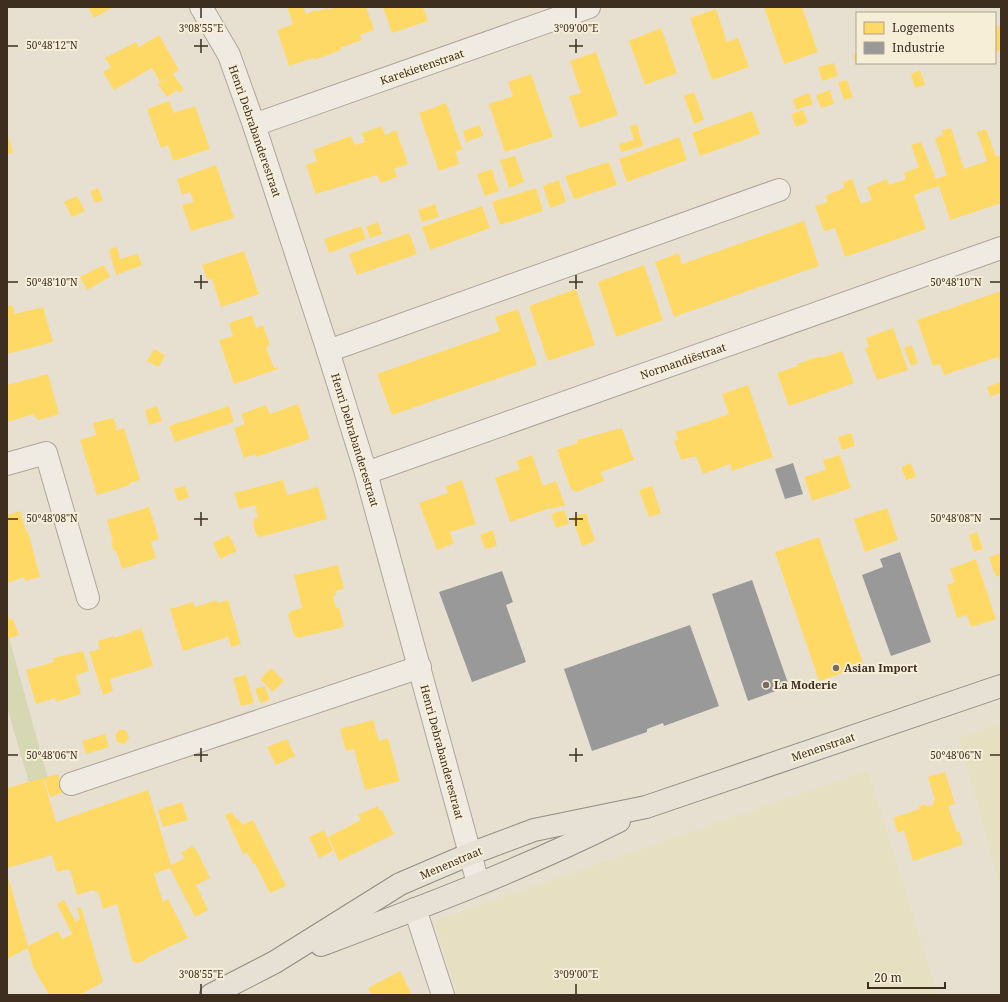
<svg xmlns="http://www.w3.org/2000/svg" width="1008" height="1002" font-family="'Noto Serif',serif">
<rect width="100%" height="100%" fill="#e7e0d1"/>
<g fill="#e6dfc2">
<polygon points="1001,723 1001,890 959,738"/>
<polygon points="868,770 938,995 457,995 434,921"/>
</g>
<polygon fill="#d6d7b3" points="7,631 48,778 30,786 7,707"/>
<g fill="#ffd966">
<polygon points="88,7 113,7 94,18"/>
<polygon points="287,7 303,7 306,14 316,10 317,11 328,8 328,10 337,7 366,7 374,30 360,35 362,40 340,48 341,50 314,60 313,58 289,66 278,33 278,30 293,24"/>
<polygon points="383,7 423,7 428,21 392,33"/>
<polygon points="764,7 802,7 818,52 784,64"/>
<polygon points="716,9 727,42 738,38 749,67 712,80 690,18"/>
<polygon points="1001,25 1001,50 995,52 995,27"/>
<polygon points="661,28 677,73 645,85 629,41"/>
<polygon points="159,35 179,70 160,82 152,68 114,90 103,72 111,67 105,58 136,42 139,47"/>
<polygon points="596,52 618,115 580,128 569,96 581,93 570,61"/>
<polygon points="857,54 857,63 861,63 856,65 853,56"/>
<polygon points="834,63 838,76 822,81 818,67"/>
<polygon points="920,70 925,85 915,88 911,74"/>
<polygon points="173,74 184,90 179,93 177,90 167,97 158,84"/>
<polygon points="531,74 553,137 505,152 489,104 513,96 508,82"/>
<polygon points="847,80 853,97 844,100 838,82"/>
<polygon points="830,90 834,104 821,108 816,95"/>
<polygon points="694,92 704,120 694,124 684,96"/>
<polygon points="809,93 813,104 796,110 793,99"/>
<polygon points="169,101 174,113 195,106 210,149 173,161 168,145 161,148 147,109"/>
<polygon points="446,103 462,149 456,152 459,164 439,171 419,113"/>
<polygon points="803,110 808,122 796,127 791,114"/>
<polygon points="752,111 760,134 700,156 692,133"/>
<polygon points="637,124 643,146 621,152 619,144 634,140 630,126"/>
<polygon points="480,125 483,136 466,142 463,131"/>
<polygon points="382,126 385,135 396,130 408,164 394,169 397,177 381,183 377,175 316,194 306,165 317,161 313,150 351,136 355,145 365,142 362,133"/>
<polygon points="951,128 964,169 987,161 977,132 986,129 996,157 1001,155 1001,203 950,220 939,186 927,190 914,195 926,229 845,257 835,228 824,231 815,206 828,202 825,196 844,188 843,182 852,179 861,204 872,200 867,187 887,179 889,185 906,179 904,173 919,167 911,145 921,142 936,179 947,175 935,138 943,135 942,130"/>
<polygon points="7,132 13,153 7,154"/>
<polygon points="679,137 687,160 627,182 619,159"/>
<polygon points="515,156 524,182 509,188 500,160"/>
<polygon points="609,162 617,185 574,199 565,176"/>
<polygon points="216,165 234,218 191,231 182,205 194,202 190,192 182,195 177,179"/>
<polygon points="492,169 499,191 485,196 477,174"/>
<polygon points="559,180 566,202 550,208 543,186"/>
<polygon points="98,188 103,200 95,203 90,191"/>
<polygon points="536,188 543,211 500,225 492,202"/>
<polygon points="77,196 85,211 72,217 64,202"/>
<polygon points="435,204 439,217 422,222 418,210"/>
<polygon points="482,206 490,228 430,250 422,227"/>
<polygon points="804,221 819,266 674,317 655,262 679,253 682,264"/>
<polygon points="378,222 382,234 370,238 366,227"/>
<polygon points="361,226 366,239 329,253 324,239"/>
<polygon points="409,233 417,254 357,275 349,254"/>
<polygon points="117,247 120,259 138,254 142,265 116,275 109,249"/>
<polygon points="244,251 259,294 221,307 212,279 207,280 202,265"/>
<polygon points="104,265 110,277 87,290 80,277"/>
<polygon points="644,265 663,320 616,337 598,282"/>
<polygon points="576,289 595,345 548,361 529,306"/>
<polygon points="1001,291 1001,365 998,357 944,375 940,364 933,366 917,320"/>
<polygon points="12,305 15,314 43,307 53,342 7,354 7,306"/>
<polygon points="518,309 537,365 392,415 377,374 500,331 495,317"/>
<polygon points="252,315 256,328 263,325 270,345 266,347 274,368 277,367 278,369 234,384 219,340 233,336 229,323"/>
<polygon points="893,328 908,370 877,380 865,348 869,347 866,338"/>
<polygon points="912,345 918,363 911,366 904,348"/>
<polygon points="154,349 165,355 159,367 147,361"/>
<polygon points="842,351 854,383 789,406 777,373 798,366 797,364 809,360 820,356 821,358"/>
<polygon points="48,374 59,414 39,420 35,417 34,414 7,422 7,385"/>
<polygon points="1001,382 1001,393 990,397 987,387"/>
<polygon points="748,385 773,457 732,471 730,464 703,474 696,456 681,460 674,441 678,440 676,432 729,414 722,394"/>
<polygon points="298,404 310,439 256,457 255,454 244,458 234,428 245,424 241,414 266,405 270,414"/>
<polygon points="157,406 162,421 149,425 145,410"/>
<polygon points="229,406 234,422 175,442 169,426"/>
<polygon points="113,418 117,428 114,431 124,428 140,480 129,483 130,485 97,495 80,440 96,435 93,423"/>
<polygon points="622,428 634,460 601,472 604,481 576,492 571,489 557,450 578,443 577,440"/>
<polygon points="851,433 855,446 842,450 838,437"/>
<polygon points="532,455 543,486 556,481 565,505 551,509 550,508 510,522 495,478 520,469 516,461"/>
<polygon points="840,455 851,488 812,501 804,477 826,470 823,460"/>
<polygon points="911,463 916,477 906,480 901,467"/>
<polygon points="283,480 287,495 318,487 327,519 260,537 256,534 253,523 255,518 258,518 255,505 239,509 234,493"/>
<polygon points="462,480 476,524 450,532 454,543 437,550 419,503 448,493 446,486"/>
<polygon points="185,486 189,497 178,501 174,489"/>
<polygon points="652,486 661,513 649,517 639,490"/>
<polygon points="149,507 159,539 151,542 156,558 122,569 116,550 114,551 111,543 113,542 107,520"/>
<polygon points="887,508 898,540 865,552 854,519"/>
<polygon points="564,510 569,524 556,528 551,514"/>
<polygon points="20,511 27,533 28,532 40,577 25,581 24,577 7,583 7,515"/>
<polygon points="586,513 595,541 582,546 572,517"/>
<polygon points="493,530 497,546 485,549 480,535"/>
<polygon points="977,532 983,549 974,552 969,535"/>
<polygon points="229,535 237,551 220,559 213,543"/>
<polygon points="819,537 864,666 819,681 775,552"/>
<polygon points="1001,553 1001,575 996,577 989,557"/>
<polygon points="976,559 996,619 971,627 967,615 957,618 947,585 955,582 950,569"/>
<polygon points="338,565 344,589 335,591 336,595 333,596 336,608 339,607 344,627 298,638 294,635 288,615 291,611 302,608 294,575"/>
<polygon points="217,600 217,603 228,600 241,644 231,647 228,637 183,651 170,609 193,602 195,607"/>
<polygon points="7,613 10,620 13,619 19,635 7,639"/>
<polygon points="141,627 153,666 110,679 113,691 103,695 89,652 100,649 98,641 113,636 114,638 140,629"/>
<polygon points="83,651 89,671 76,675 81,694 56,702 55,698 36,704 26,670 54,662 53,658"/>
<polygon points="271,668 284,681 273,692 260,679"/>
<polygon points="246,675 254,703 241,706 233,678"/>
<polygon points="265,686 270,700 260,703 255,689"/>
<polygon points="373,720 379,741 388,738 400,781 365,790 354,749 346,751 340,729"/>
<polygon points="120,729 127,731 129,739 124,744 117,742 115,735"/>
<polygon points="105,734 109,747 86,754 82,741"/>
<polygon points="287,739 295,756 276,765 267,747"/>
<polygon points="945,772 955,804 948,806 957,832 960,832 962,845 913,861 904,830 898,833 893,818 920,809 919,806 926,804 927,807 934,804 933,801 935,800 928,777"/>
<polygon points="58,774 63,793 50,797 44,778"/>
<polygon points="43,778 56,822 148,790 171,865 185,858 181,853 192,846 197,851 210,878 196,885 208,910 195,917 170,868 154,874 163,902 168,899 188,938 150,956 142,962 137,963 132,961 117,904 103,909 98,891 94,892 94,890 77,895 70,869 57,872 52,855 7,868 7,788"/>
<polygon points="182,802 188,820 163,827 158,810"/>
<polygon points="378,806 380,811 382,810 394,834 339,861 328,837 361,820 358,815"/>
<polygon points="232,812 236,819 238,818 242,825 253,820 286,886 270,893 255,863 253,864 247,852 243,854 225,815"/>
<polygon points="324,830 333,851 319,858 309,837"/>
<polygon points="7,874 28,946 58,931 62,939 72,934 57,904 64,900 76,922 80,919 77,908 81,907 103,982 80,995 49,995 33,967 28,948 7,959"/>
<polygon points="400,971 412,995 367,995 371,993 368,988"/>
</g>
<g fill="#999">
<polygon points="793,463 803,494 785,499 775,469"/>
<polygon points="900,552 931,642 891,656 862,575 883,567 880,559"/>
<polygon points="502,571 513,602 506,605 526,662 472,682 439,592"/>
<polygon points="752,580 789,686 748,701 712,594"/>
<polygon points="690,625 719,706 664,726 663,723 647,729 647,732 592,751 564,669"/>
</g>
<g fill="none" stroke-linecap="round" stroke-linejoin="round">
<defs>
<g id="minor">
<polyline points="201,7 229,55 254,125 328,351 366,473 478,883"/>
<polyline points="254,125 589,7"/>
<polyline points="328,351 779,190"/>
<polyline points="7,464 46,453 88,598"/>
<polyline points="366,473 1001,248"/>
<polyline points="71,784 420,667"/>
<polyline points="415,909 443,995"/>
</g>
<g id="major">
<path d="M321 945C422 907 523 869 619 821"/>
<polyline points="211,995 275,962 400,884 470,854 534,830 646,807 1001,686"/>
</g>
</defs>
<use href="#minor" stroke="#ada599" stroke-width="24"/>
<use href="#major" stroke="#928b80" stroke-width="24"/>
<use href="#minor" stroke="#efebe3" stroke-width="22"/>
<use href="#major" stroke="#e6e1d4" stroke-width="22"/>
</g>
<path fill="none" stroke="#3d2e20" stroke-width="1.5" d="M201 8V18M576 8V18M201 39V53M576 39V53M8 46H18M194 46H208M569 46H583M201 275V289M576 275V289M8 282H18M194 282H208M569 282H583M990 282H1000M201 512V526M576 512V526M8 519H18M194 519H208M569 519H583M990 519H1000M201 748V762M576 748V762M8 755H18M194 755H208M569 755H583M990 755H1000M201 984V994M576 984V994"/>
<g fill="#786c5e" stroke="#f7eed8" stroke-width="1.5">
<circle cx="836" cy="668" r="4"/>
<circle cx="766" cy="685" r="4"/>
</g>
<g text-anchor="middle" stroke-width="4" stroke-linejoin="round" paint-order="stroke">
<g font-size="11" fill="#3d2e20" stroke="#f7eed8">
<text transform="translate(422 67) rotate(-19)" y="4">Karekietenstraat</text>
<text transform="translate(255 131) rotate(71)" y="4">Henri Debrabanderestraat</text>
<text transform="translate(683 361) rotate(-19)" y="4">Normandiëstraat</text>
<text transform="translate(355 440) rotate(73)" y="4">Henri Debrabanderestraat</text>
<text transform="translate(823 747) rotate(-19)" y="4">Menenstraat</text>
<text transform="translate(442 752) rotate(75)" y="4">Henri Debrabanderestraat</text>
<text transform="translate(451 863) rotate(-23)" y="4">Menenstraat</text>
</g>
<g font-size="11" font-weight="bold" fill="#3d2e20" stroke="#f7eed8" text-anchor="start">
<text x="844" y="672">Asian Import</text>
<text x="774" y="689">La Moderie</text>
</g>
</g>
<g font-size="10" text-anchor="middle" fill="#3d2e20" stroke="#f7eed8" stroke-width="4" stroke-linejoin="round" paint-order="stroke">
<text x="201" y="32">3°08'55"E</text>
<text x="576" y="32">3°09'00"E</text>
<text x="52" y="49">50°48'12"N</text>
<text x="52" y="286">50°48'10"N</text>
<text x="956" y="286">50°48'10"N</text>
<text x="52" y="522">50°48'08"N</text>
<text x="956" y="522">50°48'08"N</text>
<text x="52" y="759">50°48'06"N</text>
<text x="956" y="759">50°48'06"N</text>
<text x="201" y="978">3°08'55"E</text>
<text x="576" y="978">3°09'00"E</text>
</g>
<rect width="1008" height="1002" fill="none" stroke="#3d2e20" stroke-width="16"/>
<rect x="856" y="12" width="140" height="52" fill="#f7eed8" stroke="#ada18e"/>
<rect x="864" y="22" width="20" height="12" fill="#ffd966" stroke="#ada18e"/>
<text x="892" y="32" font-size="12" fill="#3d2e20">Logements</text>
<rect x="864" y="42" width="20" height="12" fill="#999999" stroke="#ada18e"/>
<text x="892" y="52" font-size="12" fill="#3d2e20">Industrie</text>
<path d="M868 982v6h77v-6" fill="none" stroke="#3d2e20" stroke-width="2"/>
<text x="874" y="982" font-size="12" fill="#3d2e20" stroke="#f7eed8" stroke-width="3" paint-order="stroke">20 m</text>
</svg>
